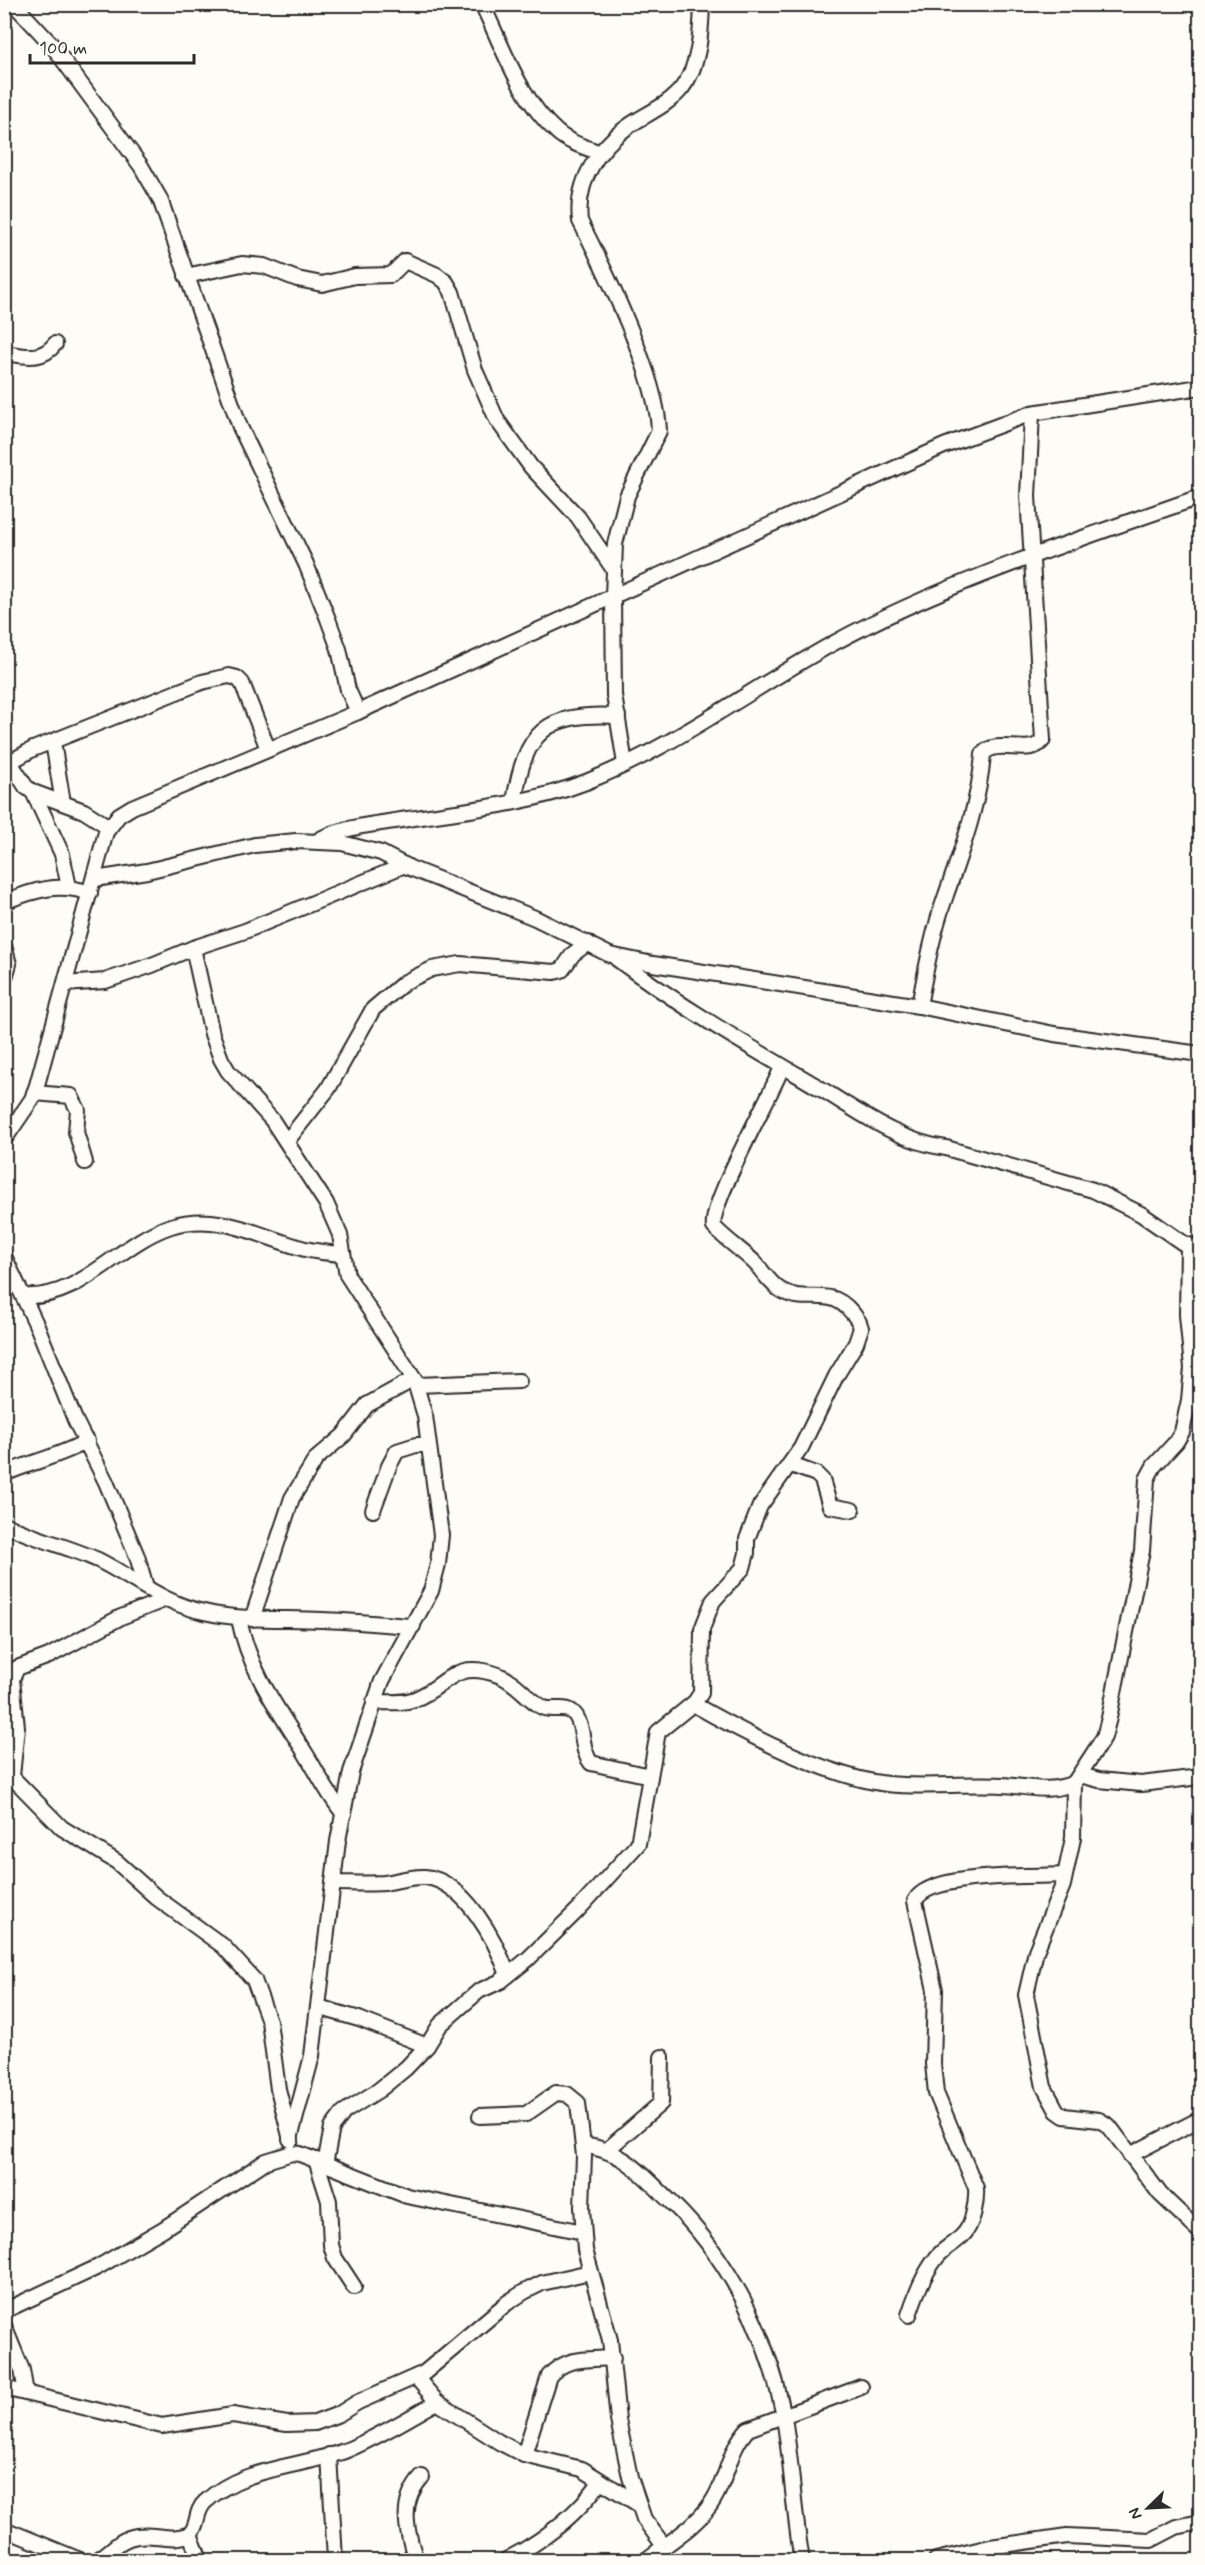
<svg xmlns="http://www.w3.org/2000/svg" width="1205" height="2565" font-family="Mynerve,sans-serif">
<rect width="100%" height="100%" fill="#fdfcf7"/>
<filter id="ink" filterUnits="userSpaceOnUse"><feTurbulence type="fractalNoise" baseFrequency=".0167" numOctaves="2"/><feDisplacementMap in="SourceGraphic" scale="12" xChannelSelector="R" yChannelSelector="G"/><feConvolveMatrix kernelMatrix="1 2 1 2 8 2 1 2 1" color-interpolation-filters="sRGB"/></filter>
<g filter="url(#ink)">
<g fill="none" stroke-linecap="round" stroke-linejoin="round">
<defs>
<g id="minor">
<polyline points="14,4 52,45 141,166 160,199 240,427 306,564 328,619 339,649 348,690 358,712"/>
<path d="M482 4C503 47 520 100 557 132 568 142 584 147 598 152"/>
<polyline points="186,276 242,264 264,266 297,279 322,284 355,276 391,275 405,261 437,275 446,282 452,292 475,370 497,420 531,467 578,517 614,570"/>
<path d="M4 353C23 355 41 362 55 344"/>
<polyline points="53,742 63,803"/>
<polyline points="10,762 33,749 202,682 229,676 237,678 242,683 268,749"/>
<path d="M625 764 614 695 613 597 615 544 627 496 659 431C658 379 605 270 580 221 575 178 602 142 638 120 653 111 671 102 682 88 700 65 701 32 702 4"/>
<polyline points="5,766 10,762 26,787 33,792 84,811 109,827"/>
<polyline points="33,792 62,854 69,887"/>
<path d="M514 802C525 732 544 712 618 716"/>
<path d="M320 839C347 826 378 824 408 819 468 810 529 804 586 782 674 747 749 690 832 644 943 583 1080 539 1200 497"/>
<polyline points="95,879 147,871 255,845 296,841 342,843 381,853 410,868 535,918 610,955 653,964 919,1006 1054,1034 1200,1054"/>
<path d="M4 902C34 890 59 882 90 893"/>
<polyline points="4,946 9,964 4,981"/>
<polyline points="193,948 212,1034 221,1059 228,1071 272,1120 326,1203 340,1235 347,1275 414,1379 425,1416 441,1535 438,1564 431,1591 382,1681 351,1772 338,1841 312,2056 290,2139"/>
<path d="M617 959C681 1007 750 1047 818 1087 858 1111 899 1142 946 1148L1093 1190 1141 1214 1183 1243 1200 1249"/>
<polyline points="65,984 105,981 152,965 193,948 245,931 405,865"/>
<path d="M919 1006C926 969 933 931 946 895 962 849 979 804 983 754 997 737 1029 758 1043 740L1028 496 1032 413"/>
<polyline points="34,1093 71,1096 78,1110 76,1132 85,1162"/>
<polyline points="4,1140 32,1099 37,1085 106,832 119,815 132,807 358,712 944,446 1032,413 1200,387"/>
<polyline points="287,1141 328,1089 373,1009 405,982 432,969 460,964 554,972 562,970 573,954 588,943"/>
<polyline points="1188,1245 1187,1315 1192,1368 1189,1400 1182,1432 1176,1442 1154,1466 1147,1479 1142,1551 1109,1718 1104,1737 1074,1783 1073,1838 1063,1885 1036,1951 1026,1995 1044,2087 1057,2111 1064,2116 1099,2120 1109,2126 1160,2194 1200,2232"/>
<polyline points="4,1256 38,1328 75,1420 106,1482 137,1556 146,1587"/>
<path d="M24 1296C81 1300 118 1243 171 1226 219 1211 260 1237 305 1249 317 1252 329 1253 341 1254"/>
<polyline points="417,1385 519,1381"/>
<polyline points="791,1465 816,1474 822,1480 830,1506 852,1510"/>
<path d="M4 1474C31 1462 61 1456 87 1441"/>
<polyline points="373,1510 389,1466 397,1451 416,1445 428,1445"/>
<path d="M4 1524C34 1539 67 1546 98 1560 134 1578 164 1604 204 1612 243 1621 282 1618 322 1620 352 1621 382 1624 413 1626"/>
<path d="M239 1619C249 1670 277 1708 304 1751 318 1773 327 1794 344 1814"/>
<polyline points="252,1619 292,1498 316,1459 344,1435 367,1405 414,1379"/>
<path d="M374 1702C387 1702 402 1704 415 1699 449 1685 453 1659 498 1675 516 1681 526 1698 542 1707 553 1713 567 1703 576 1716 585 1730 580 1749 591 1763L650 1776"/>
<path d="M693 1704C744 1733 828 1777 887 1784 925 1788 963 1783 1002 1785 1028 1786 1048 1794 1074 1783"/>
<polyline points="4,1769 62,1828 117,1862 157,1898 223,1946 254,1980 269,2021 278,2089 291,2140"/>
<polyline points="1080,1775 1099,1780 1141,1784 1200,1777"/>
<polyline points="12,1776 17,1727 12,1679 17,1668 49,1656 121,1617 164,1600"/>
<path d="M333 1883C350 1883 367 1884 384 1883 398 1881 411 1876 425 1877 465 1881 496 1941 508 1975"/>
<polyline points="318,2007 359,2019 427,2046"/>
<polyline points="480,2116 526,2114 556,2093 567,2094 578,2103 584,2156 582,2207 585,2250 610,2340 618,2420 630,2477 644,2519 664,2546"/>
<path d="M583 2145C627 2152 641 2174 671 2202 729 2258 767 2334 783 2412 792 2461 793 2511 802 2560"/>
<polyline points="607,2150 661,2103 662,2057"/>
<polyline points="1130,2155 1200,2119"/>
<polyline points="316,2160 329,2201 331,2245 335,2258 354,2287"/>
<path d="M325 2164 332 2128 344 2112 379 2090 406 2068 427 2046 440 2025 465 2003 479 1991 501 1981 528 1959 577 1911 638 1844 658 1732 695 1702 701 1693 702 1629 713 1601 743 1568 747 1553V1539L760 1506 801 1448 836 1376 856 1343 861 1328 859 1322C832 1280 812 1307 782 1291 771 1285 764 1273 756 1264 743 1251 727 1241 714 1227 708 1206 771 1096 782 1067"/>
<polyline points="4,2311 98,2267 163,2229 266,2161 292,2153 300,2154 407,2196 583,2232"/>
<path d="M909 2315C916 2294 923 2275 937 2257 944 2248 954 2244 962 2236 973 2226 977 2201 976 2188L936 2093 933 2064 935 1990 915 1901C928 1872 1035 1877 1064 1875"/>
<polyline points="4,2326 22,2370 26,2393"/>
<polyline points="416,2377 437,2402 499,2442 524,2455 582,2469 638,2504"/>
<polyline points="4,2388 162,2426 233,2415 287,2424 315,2423 339,2414 358,2402 424,2373 507,2303 524,2292 542,2283 590,2272"/>
<polyline points="329,2455 335,2560"/>
<path d="M524 2455 549 2376C567 2356 588 2360 613 2358"/>
<polyline points="4,2529 80,2560"/>
<polyline points="190,2534 200,2560"/>
<path d="M97 2560C112 2552 118 2539 137 2536 155 2533 172 2542 190 2534 199 2525 195 2511 205 2502 243 2466 301 2468 347 2450 378 2437 408 2419 437 2402"/>
<path d="M416 2560C406 2530 399 2502 422 2477"/>
<path d="M506 2560C543 2541 576 2516 601 2481"/>
<path d="M646 2560C668 2543 700 2524 714 2499 728 2476 729 2449 748 2429L861 2387"/>
<polyline points="936,2560 990,2547 1067,2536 1151,2540 1176,2527 1200,2522"/>
</g>
</defs>
<use href="#minor" stroke="#2b2b2b" stroke-width="18"/>
<use href="#minor" stroke="#fdfcf7" stroke-width="14"/>
</g>
</g>
<rect width="1205" height="2565" fill="none" stroke="#fdfcf7" stroke-width="24"/>
<rect x="12" y="12" width="1181" height="2541" fill="none" stroke="#2b2b2b" stroke-width="2" filter="url(#ink)"/>
<g transform="translate(1148 2508) rotate(246)" stroke="#fdfcf7" stroke-width="4.5" paint-order="stroke">
<path d="M0-4.5L10 22L0 15L-10 22Z" fill="#2b2b2b"/>
<text y="-9" font-size="16" font-weight="bold" text-anchor="middle" fill="#2b2b2b">N</text>
</g>
<path d="M30 54v9h164v-9" fill="none" stroke="#2b2b2b" stroke-width="3"/>
<text x="39" y="54" font-size="18" fill="#2b2b2b" stroke="#fdfcf7" stroke-width="4.5" paint-order="stroke">100 m</text>
</svg>
